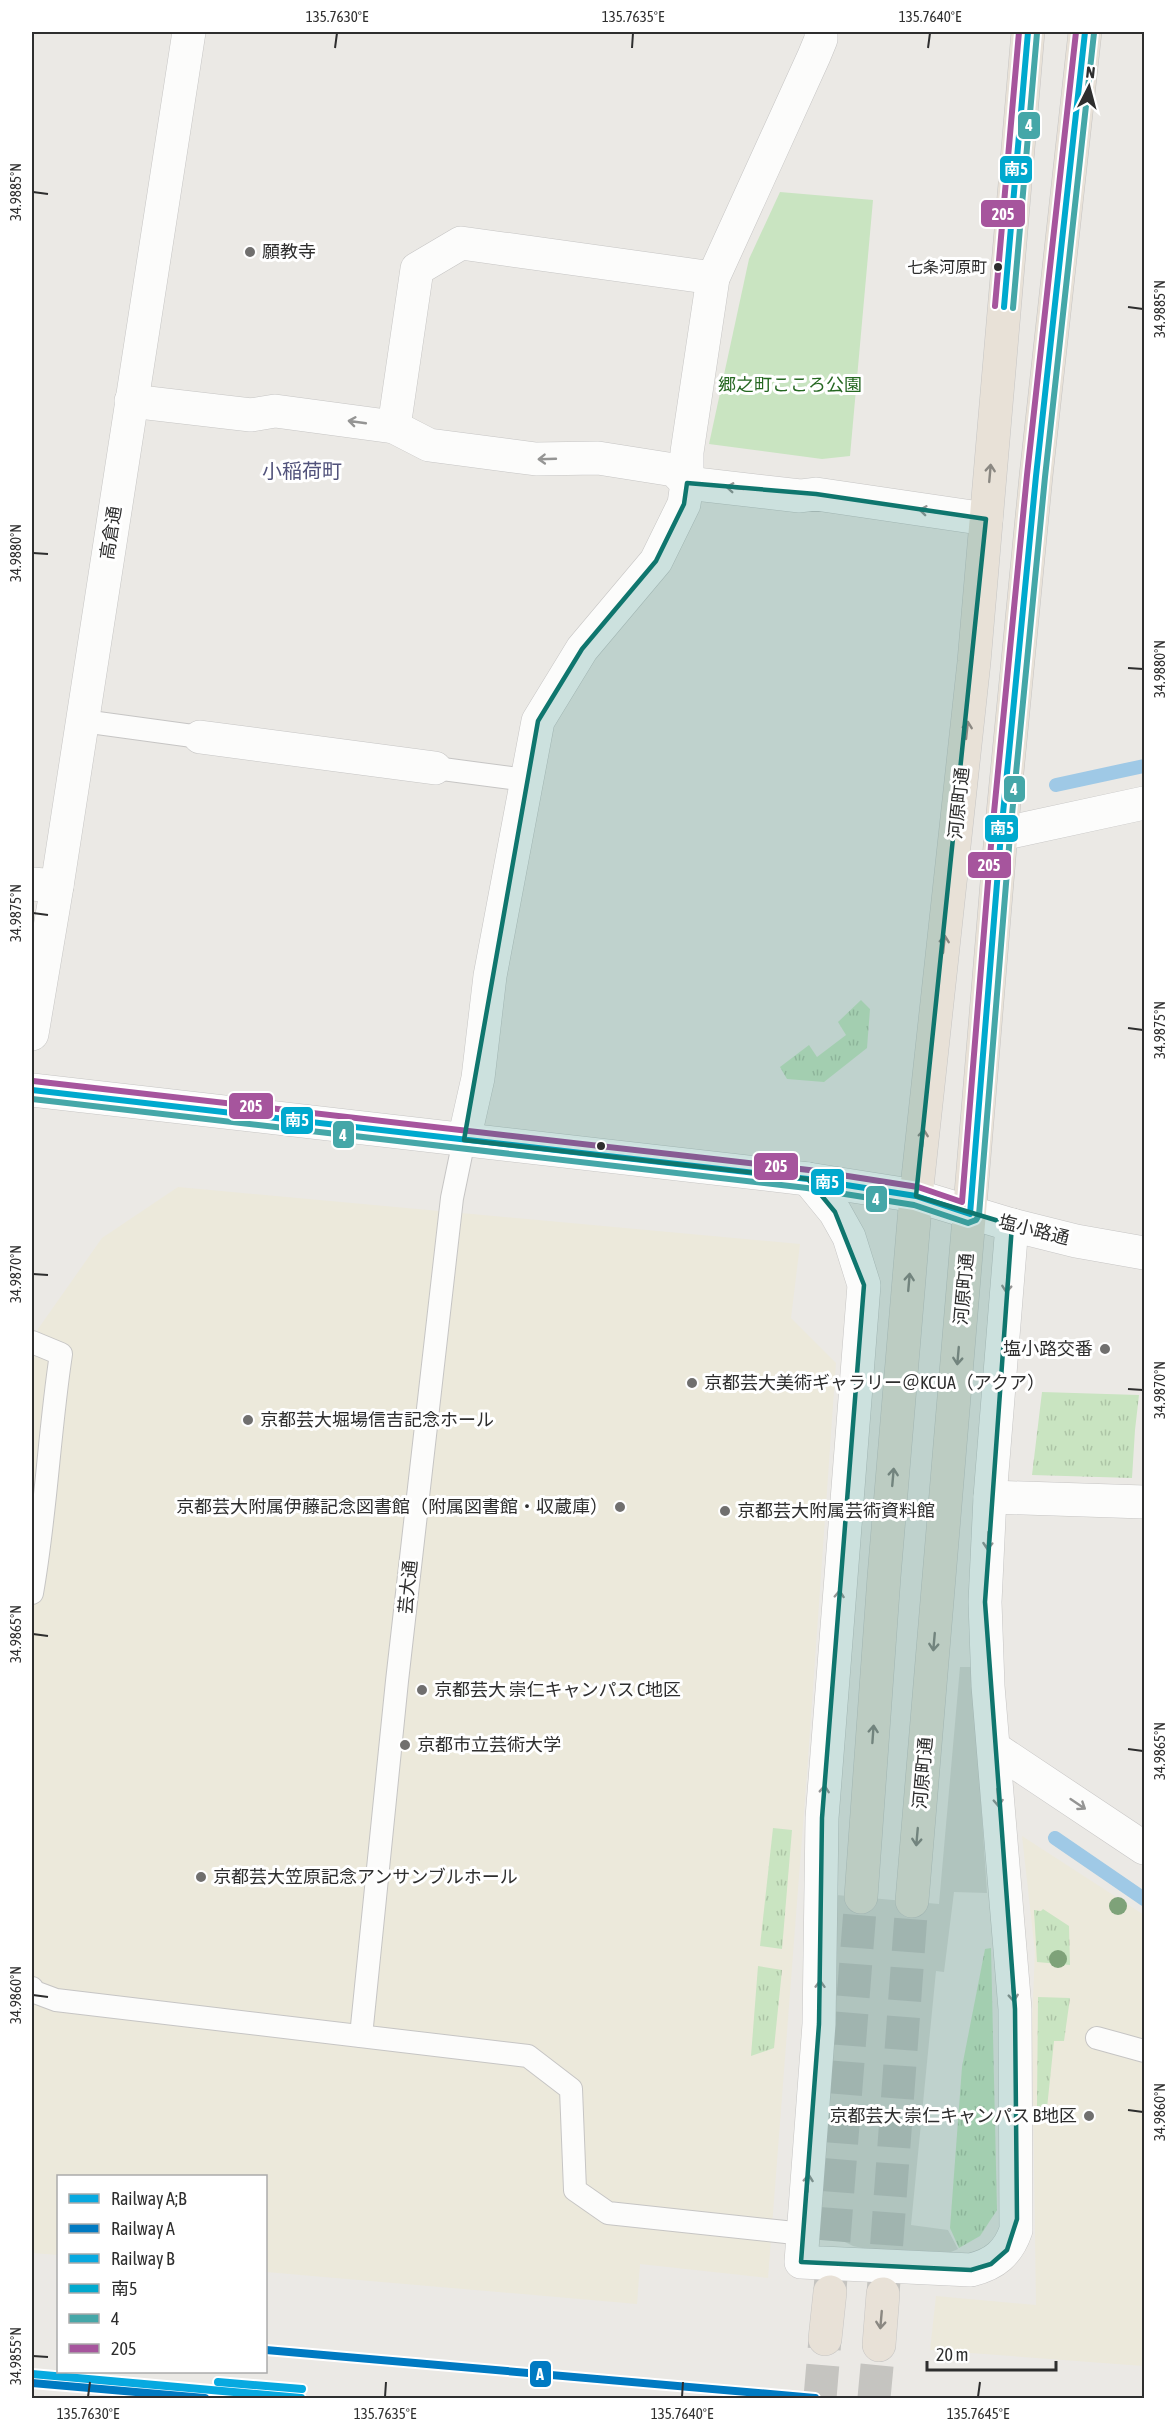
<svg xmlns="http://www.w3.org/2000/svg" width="1176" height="2430" font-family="'Asap Condensed','Noto Sans JP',sans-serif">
<defs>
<pattern id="grass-tufts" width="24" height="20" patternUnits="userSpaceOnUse" patternTransform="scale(1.5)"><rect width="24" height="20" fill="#c9e4c1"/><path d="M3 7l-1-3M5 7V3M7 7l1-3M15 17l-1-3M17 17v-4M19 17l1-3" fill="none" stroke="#adc4a6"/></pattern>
</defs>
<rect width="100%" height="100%" fill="#ebe9e5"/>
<g fill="#ece9db">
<polygon points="178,1187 800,1244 791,1318 836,1363 807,1773 768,2278 640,2264 637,2304 266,2272 266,2176 58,2176 58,2255 32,2253 32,1375 38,1329 102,1238"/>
<polygon points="1022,1836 1144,1915 1144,2366 930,2350 936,2296 1036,2305 1032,2021 1035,1952"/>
</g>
<g fill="url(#grass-tufts)">
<polygon points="861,1000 870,1009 867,1048 824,1082 787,1079 780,1067 809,1045 817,1057 846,1035 838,1022"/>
<polygon points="1042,1392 1139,1395 1135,1430 1132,1478 1032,1475"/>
<polygon points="773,1828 792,1830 782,1949 760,1946"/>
<polygon points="1043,1909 1069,1926 1070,1965 1037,1962 1034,1910 1041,1911"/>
<polygon points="991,1948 997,2210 980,2236 959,2248 950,2228 962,2067 985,1949"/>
<polygon points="758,1966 782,1970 774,2048 751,2056"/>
<polygon points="1038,1997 1070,1998 1064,2041 1054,2041 1047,2108 1037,2106"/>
</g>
<polygon fill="#c9e4c1" points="780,192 873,200 850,456 822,459 709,444 749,259"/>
<polygon fill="#d9d7d3" points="960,1667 972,1667 987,1893 954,1892 944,1972 936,1971 911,2225 948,2230 958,2249 951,2252 867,2249 853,2246 839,2239 829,2229 819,2205 836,1895 939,1904"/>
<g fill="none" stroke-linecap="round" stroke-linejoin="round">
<g stroke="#9fc9e6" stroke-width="14">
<polyline points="1056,785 1144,766"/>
<polyline points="1055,1838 1144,1899"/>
</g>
<g stroke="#c5c4c0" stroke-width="33" stroke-dasharray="33 16" stroke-linecap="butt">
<polyline points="830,2290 861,1897"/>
<polyline points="883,2294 912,1901"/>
<polyline points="820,2398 825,2339"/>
<polyline points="874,2398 879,2345"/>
</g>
<defs>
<g id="lane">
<polyline points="83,721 200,737"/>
<polyline points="435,768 526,780"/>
<path d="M32 1342 61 1354C49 1433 46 1514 32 1593"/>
<polyline points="32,1988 32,1991 56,2000 528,2056 571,2089 575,2190 608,2213 804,2234"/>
<polyline points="361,2036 397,1681 452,1198 464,1140"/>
<polyline points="1097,2038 1144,2051"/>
</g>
<g id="street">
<polyline points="131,401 251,415 275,411 394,427 429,445 536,459 598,458 674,470 687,483 800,496 816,494 986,519"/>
<polyline points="394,427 417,269 461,243 713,278"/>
<polyline points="200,737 435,768"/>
<polyline points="1001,834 1144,803"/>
<polyline points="32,884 57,886"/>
<polyline points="464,1140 478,1078 490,976 538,721 582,649 656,561 684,504 687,483 687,452 713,278 814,56 821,39 821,32"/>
<path d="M808 1179 835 1212 849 1237 864 1285 822 1818 819 2024 801 2262 971 2270C995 2264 1008 2253 1016 2230L1015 2009 988 1686 985 1602 990 1497 1012 1225"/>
<polyline points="990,1497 1144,1502"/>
<polyline points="994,1748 1144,1848"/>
</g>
<g id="secondary">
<polyline points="32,1034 57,886 189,32"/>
<polyline points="32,1090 808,1179 916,1196 1012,1225 1076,1241 1144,1253"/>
</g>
<g id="highway">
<polyline points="861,1897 884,1577 916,1196 974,662 1028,32"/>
<polyline points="912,1901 1001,834 1036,476 1085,32"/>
<polyline points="825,2339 830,2292"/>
<polyline points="879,2345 883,2294"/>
</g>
</defs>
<use href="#lane" stroke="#c6c5c4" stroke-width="24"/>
<use href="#street" stroke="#c6c5c4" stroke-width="34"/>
<use href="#secondary" stroke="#c6c5c4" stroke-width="34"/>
<use href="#highway" stroke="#c6c5c4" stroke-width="34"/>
<use href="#lane" stroke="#fcfcfb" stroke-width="22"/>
<use href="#street" stroke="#fcfcfb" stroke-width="33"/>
<use href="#secondary" stroke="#fcfcfb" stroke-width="33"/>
<use href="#highway" stroke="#e8e1d7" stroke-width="33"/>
<defs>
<g id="bus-1">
<polyline points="1004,307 1028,32"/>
<polyline points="32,1090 808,1179 916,1196 970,1214 1001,834 1036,476 1085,32"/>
</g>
<g id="bus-2">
<polyline points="1013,308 1037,33"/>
<polyline points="32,1099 807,1188 914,1205 968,1223 976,1220 979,1215 1010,835 1045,477 1094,33"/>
</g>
<g id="bus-3">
<polyline points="995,306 1019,32"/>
<polyline points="33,1081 809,1170 918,1187 962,1202 992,833 1027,475 1076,32"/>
</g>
</defs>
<use href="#bus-1" stroke="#fff" stroke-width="10"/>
<use href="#bus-2" stroke="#fff" stroke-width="10"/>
<use href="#bus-3" stroke="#fff" stroke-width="10"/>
<use href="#bus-1" stroke="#00a9ce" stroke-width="6"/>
<use href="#bus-2" stroke="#45a7a8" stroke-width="6"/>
<use href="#bus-3" stroke="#a6559d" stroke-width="6"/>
<defs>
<polyline id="rail-1" points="32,2374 301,2398"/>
<g id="rail-2">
<polyline points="266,2350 815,2398"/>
<polyline points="32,2383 205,2398"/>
</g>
<polyline id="rail-3" points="218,2382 302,2389"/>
</defs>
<use href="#rail-1" stroke="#fff" stroke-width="12"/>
<use href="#rail-2" stroke="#fff" stroke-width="12"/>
<use href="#rail-3" stroke="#fff" stroke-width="12"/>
<use href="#rail-1" stroke="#07a9e0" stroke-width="8"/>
<use href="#rail-2" stroke="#007ac2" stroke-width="8"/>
<use href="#rail-3" stroke="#07a9e0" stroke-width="8"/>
</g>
<g fill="#7ea279">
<circle cx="1118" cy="1906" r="9"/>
<circle cx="1058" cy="1959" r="9"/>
</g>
<defs><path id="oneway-shaft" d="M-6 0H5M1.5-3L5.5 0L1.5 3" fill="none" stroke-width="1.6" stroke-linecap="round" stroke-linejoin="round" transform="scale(1.5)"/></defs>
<g stroke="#959594">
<use href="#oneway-shaft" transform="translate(357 422) rotate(-172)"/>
<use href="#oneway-shaft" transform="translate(547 459) rotate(178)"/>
<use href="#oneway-shaft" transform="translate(735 488) rotate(-174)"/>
<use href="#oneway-shaft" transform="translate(928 511) rotate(-172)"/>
<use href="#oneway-shaft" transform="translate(1007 1284) rotate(95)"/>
<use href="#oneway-shaft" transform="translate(988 1541) rotate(93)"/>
<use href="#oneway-shaft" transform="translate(839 1599) rotate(-86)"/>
<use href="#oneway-shaft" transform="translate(824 1794) rotate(-85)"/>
<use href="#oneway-shaft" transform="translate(998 1798) rotate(86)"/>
<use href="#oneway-shaft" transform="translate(1078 1804) rotate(34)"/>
<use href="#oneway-shaft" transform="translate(820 1989) rotate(-89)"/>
<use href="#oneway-shaft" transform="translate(1013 1993) rotate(85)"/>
<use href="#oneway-shaft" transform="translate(808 2183) rotate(-86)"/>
</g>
<g stroke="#8b8882">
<use href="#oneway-shaft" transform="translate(990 473) rotate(-85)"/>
<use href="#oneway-shaft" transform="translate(967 730) rotate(-84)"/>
<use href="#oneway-shaft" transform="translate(944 944) rotate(-84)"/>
<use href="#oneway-shaft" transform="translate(923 1138) rotate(-84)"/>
<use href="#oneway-shaft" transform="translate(909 1282) rotate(-85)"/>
<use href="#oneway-shaft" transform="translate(958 1356) rotate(95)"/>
<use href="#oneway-shaft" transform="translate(893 1477) rotate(-85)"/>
<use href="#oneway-shaft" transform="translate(934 1642) rotate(95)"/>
<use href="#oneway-shaft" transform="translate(873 1734) rotate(-86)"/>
<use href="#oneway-shaft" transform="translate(917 1837) rotate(95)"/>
<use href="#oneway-shaft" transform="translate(881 2320) rotate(95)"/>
</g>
<path fill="#0f766e" fill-opacity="0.2" stroke="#0f766e" stroke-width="4.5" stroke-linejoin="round" d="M687 483 816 494 986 519 916 1196 1012 1225 985 1602 1015 2009 1017 2219 1007 2250 991 2264 971 2270 801 2262 819 2024 822 1818 864 1285 835 1212 808 1179 464 1140 538 721 582 649 656 561 684 504Z"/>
<path fill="none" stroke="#2e2e2e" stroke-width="2" d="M335 48 337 33M632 48 633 33M928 48 930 33M33 192 48 194M1128 307 1143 309M33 553 48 554M1128 668 1143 669M33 913 48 915M1128 1028 1143 1030M33 1274 48 1275M1128 1389 1143 1390M33 1634 48 1636M1128 1749 1143 1751M33 1995 48 1997M1128 2110 1143 2112M33 2356 48 2357M88 2397 90 2382M385 2397 386 2382M682 2397 683 2382M978 2397 980 2382"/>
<g fill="#706f6e" stroke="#fff" stroke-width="2">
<circle cx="250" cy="252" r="6"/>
<circle cx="1105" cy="1349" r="6"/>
<circle cx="692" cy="1383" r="6"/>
<circle cx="248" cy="1420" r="6"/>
<circle cx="620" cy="1507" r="6"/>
<circle cx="725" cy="1511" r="6"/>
<circle cx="422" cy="1690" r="6"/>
<circle cx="405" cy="1745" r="6"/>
<circle cx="201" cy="1877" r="6"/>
<circle cx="1089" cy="2116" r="6"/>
</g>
<g fill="#2e2e2e" stroke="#fff" stroke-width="2">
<circle cx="998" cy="267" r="5"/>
<circle cx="601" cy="1146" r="5"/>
</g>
<g text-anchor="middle" stroke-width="6" stroke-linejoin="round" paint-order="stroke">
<g font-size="16" fill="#2e2e2e" stroke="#fff" text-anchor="end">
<text x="987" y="273">七条河原町</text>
</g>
<g font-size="18" fill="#2e2e2e" stroke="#fff" text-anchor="start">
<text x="262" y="258">願教寺</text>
<text x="1093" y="1355" text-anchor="end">塩小路交番</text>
<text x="704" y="1389">京都芸大美術ギャラリー＠KCUA（アクア）</text>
<text x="260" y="1426">京都芸大堀場信吉記念ホール</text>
<text x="608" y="1513" text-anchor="end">京都芸大附属伊藤記念図書館（附属図書館・収蔵庫）</text>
<text x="737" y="1517">京都芸大附属芸術資料館</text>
<text x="434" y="1696">京都芸大 崇仁キャンパス C地区</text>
<text x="417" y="1751">京都市立芸術大学</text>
<text x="213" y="1883">京都芸大笠原記念アンサンブルホール</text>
<text x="1077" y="2122" text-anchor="end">京都芸大 崇仁キャンパス B地区</text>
</g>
<g font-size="18" fill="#256721" stroke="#fff">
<text x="790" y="391">郷之町こころ公園</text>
</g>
<g font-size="18" fill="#2e2e2e" stroke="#fff">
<text transform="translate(111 533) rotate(-81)" y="6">高倉通</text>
<text transform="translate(959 803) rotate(-84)" y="6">河原町通</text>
<text transform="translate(1034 1230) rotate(14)" y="6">塩小路通</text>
<text transform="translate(964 1289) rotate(-85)" y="6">河原町通</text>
<text transform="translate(408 1587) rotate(-84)" y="6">芸大通</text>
<text transform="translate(923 1773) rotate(-85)" y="6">河原町通</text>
</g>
<g font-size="20" fill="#51527b" stroke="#fff">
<text x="302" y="478">小稲荷町</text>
</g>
</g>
<g stroke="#fff" stroke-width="2">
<rect x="1017" y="111" width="24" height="29" rx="6" fill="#45a7a8"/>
<rect x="999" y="155" width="34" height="29" rx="6" fill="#00a9ce"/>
<rect x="980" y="199" width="46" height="29" rx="6" fill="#a6559d"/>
<rect x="1003" y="775" width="23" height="28" rx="6" fill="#45a7a8"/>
<rect x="984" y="814" width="35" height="29" rx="6" fill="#00a9ce"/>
<rect x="967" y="851" width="45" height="28" rx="6" fill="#a6559d"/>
<rect x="228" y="1092" width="46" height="28" rx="6" fill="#a6559d"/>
<rect x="280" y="1106" width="34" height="29" rx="6" fill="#00a9ce"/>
<rect x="332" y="1120" width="23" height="29" rx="6" fill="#45a7a8"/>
<rect x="753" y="1152" width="46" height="29" rx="6" fill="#a6559d"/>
<rect x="810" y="1168" width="35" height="28" rx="6" fill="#00a9ce"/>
<rect x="865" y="1185" width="23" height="28" rx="6" fill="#45a7a8"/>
<rect x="529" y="2360" width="23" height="28" rx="6" fill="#007ac2"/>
</g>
<g font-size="16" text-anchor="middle" font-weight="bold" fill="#fff">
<text x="1029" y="131">4</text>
<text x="1016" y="175">南5</text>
<text x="1003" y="220">205</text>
<text x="1014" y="795">4</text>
<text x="1002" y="834">南5</text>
<text x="989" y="871">205</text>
<text x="251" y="1112">205</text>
<text x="297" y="1126">南5</text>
<text x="343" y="1141">4</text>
<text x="776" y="1172">205</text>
<text x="827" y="1188">南5</text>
<text x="876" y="1205">4</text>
<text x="540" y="2380">A</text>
</g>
<rect width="1176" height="2430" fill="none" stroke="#ffffff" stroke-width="66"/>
<rect x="57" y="2175" width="210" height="198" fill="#ffffff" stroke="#ababab" stroke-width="1.5"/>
<rect x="69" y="2194" width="30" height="9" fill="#07a9e0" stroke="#ababab" stroke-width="1.5"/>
<text x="111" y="2205" font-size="18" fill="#2e2e2e">Railway A;B</text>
<rect x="69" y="2224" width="30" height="9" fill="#007ac2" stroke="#ababab" stroke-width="1.5"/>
<text x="111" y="2235" font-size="18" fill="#2e2e2e">Railway A</text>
<rect x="69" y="2254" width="30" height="9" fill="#07a9e0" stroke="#ababab" stroke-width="1.5"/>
<text x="111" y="2265" font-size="18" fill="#2e2e2e">Railway B</text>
<rect x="69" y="2284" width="30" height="9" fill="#00a9ce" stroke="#ababab" stroke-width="1.5"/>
<text x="111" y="2295" font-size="18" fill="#2e2e2e">南5</text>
<rect x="69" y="2314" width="30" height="9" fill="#45a7a8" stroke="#ababab" stroke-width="1.5"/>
<text x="111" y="2325" font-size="18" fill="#2e2e2e">4</text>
<rect x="69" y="2344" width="30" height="9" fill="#a6559d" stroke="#ababab" stroke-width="1.5"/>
<text x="111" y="2355" font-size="18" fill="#2e2e2e">205</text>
<g transform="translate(1089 87) rotate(6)" stroke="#ffffff" stroke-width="4.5" paint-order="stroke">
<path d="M0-4.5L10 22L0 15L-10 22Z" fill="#2e2e2e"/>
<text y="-9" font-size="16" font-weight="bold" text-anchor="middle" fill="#2e2e2e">N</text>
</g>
<path d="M927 2361v9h129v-9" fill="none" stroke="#2e2e2e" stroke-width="3"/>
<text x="936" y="2361" font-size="18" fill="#2e2e2e" stroke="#ffffff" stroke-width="4.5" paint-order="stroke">20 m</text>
<rect x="33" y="33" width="1110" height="2364" fill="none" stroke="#2e2e2e" stroke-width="2"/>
<g font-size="15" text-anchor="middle" fill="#2e2e2e">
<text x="337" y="22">135.7630°E</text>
<text x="633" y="22">135.7635°E</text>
<text x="930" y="22">135.7640°E</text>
<text transform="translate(16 192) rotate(-90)" y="5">34.9885°N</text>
<text transform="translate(1160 309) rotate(-90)" y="5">34.9885°N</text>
<text transform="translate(16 553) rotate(-90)" y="5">34.9880°N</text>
<text transform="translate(1160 669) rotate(-90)" y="5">34.9880°N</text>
<text transform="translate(16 913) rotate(-90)" y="5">34.9875°N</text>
<text transform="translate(1160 1030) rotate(-90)" y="5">34.9875°N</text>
<text transform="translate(16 1274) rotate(-90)" y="5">34.9870°N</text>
<text transform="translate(1160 1390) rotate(-90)" y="5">34.9870°N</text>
<text transform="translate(16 1634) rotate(-90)" y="5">34.9865°N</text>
<text transform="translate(1160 1751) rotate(-90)" y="5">34.9865°N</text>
<text transform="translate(16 1995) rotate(-90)" y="5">34.9860°N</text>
<text transform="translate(1160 2112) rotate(-90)" y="5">34.9860°N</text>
<text transform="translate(16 2356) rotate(-90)" y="5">34.9855°N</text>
<text x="88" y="2419">135.7630°E</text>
<text x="385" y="2419">135.7635°E</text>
<text x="682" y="2419">135.7640°E</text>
<text x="978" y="2419">135.7645°E</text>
</g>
</svg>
